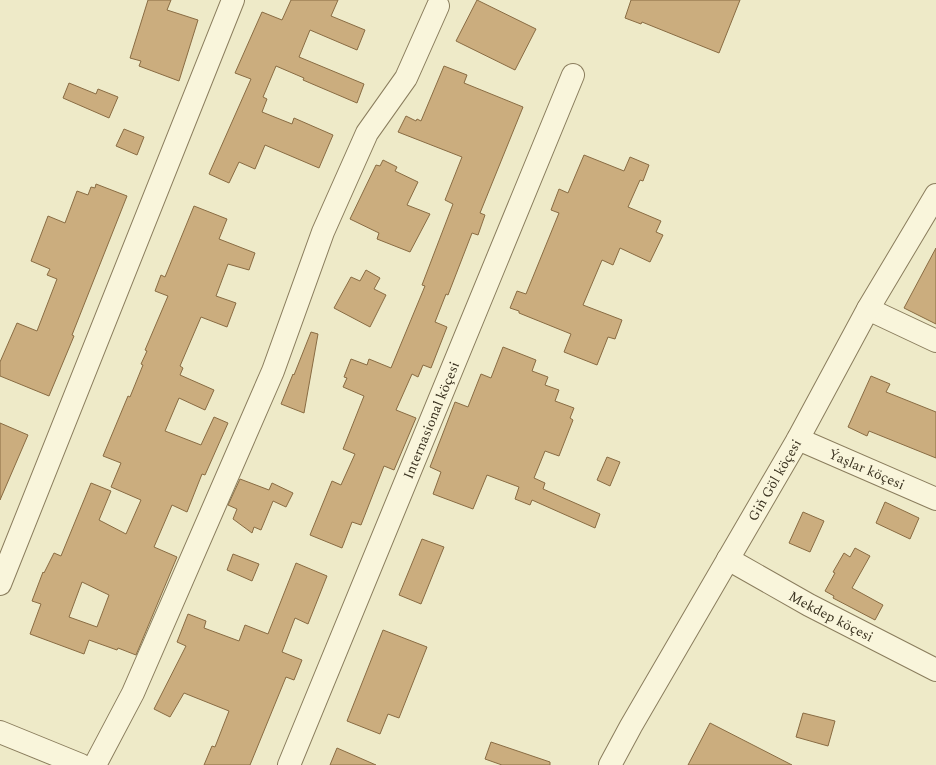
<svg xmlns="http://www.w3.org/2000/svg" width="936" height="765" font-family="Spectral,serif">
<rect width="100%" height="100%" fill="#eeeac8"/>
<g fill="#cbad7e" stroke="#896c43" fill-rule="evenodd">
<polygon points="148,0 171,0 167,10 198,20 179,81 139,66 141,61 130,58"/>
<polygon points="291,0 338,0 331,16 365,30 357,50 310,30 299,57 364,84 357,103 303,80 304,78 276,66 263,97 267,99 262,112 292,124 294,118 333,135 319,168 265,145 255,169 239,162 229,183 209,174 251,79 235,73 262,12 282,20"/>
<polygon points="477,0 536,29 515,70 456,41"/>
<polygon points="631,0 740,0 719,53 642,22 641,24 625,18"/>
<polygon points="444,66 467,75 464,83 523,107 480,213 485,215 478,235 472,233 448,295 446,294 435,322 447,327 431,368 423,365 418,377 412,374 396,410 416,418 394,470 384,466 361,525 352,522 342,548 310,535 332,481 341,485 355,454 343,449 364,396 343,387 347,378 344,377 351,359 367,365 369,359 391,368 425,286 422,285 453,204 445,200 462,157 398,132 406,116 416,121 417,119 421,121"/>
<polygon points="69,83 96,94 98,89 118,97 109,118 63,98"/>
<polygon points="124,129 144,137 137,155 116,146"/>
<polygon points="584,155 624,171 630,157 649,165 643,181 640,180 628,207 661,221 656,232 663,235 650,262 620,248 613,265 602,260 583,305 622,320 615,339 608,337 597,365 564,352 571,334 519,313 519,311 510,308 517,291 526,294 559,213 551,210 559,189 568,193"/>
<polygon points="383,160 397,167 395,171 418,182 407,205 430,214 410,252 377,239 379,233 350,219 376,165 380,166"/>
<polygon points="96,184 127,196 72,335 74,336 49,396 0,376 0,362 17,323 37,331 57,279 47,275 50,269 31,261 48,216 65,223 77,191 88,195 91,187 95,188"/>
<path d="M194 206 227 219 219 239 255 253 249 270 228 264 216 296 236 303 227 327 201 317 180 366 183 368 180 375 214 390 205 410 179 398 165 431 201 445 214 417 228 423 205 475 202 474 187 512 172 505 154 547 177 557 136 655 118 648 117 650 89 640 84 654 30 634 41 604 32 601 43 572 44 573 54 553 61 556 91 483 111 491 99 520 126 534 141 500 111 487 121 463 103 456 128 396 130 397 143 365 141 364 147 351 145 350 168 296 155 291 161 275 165 277ZM82 582 109 595 97 627 69 617Z"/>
<polygon points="936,248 936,324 904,308"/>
<polygon points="366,270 380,278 374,289 386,295 370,327 334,308 351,277 360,281"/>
<polygon points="311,332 318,334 304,413 281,404 293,374 294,375"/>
<polygon points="503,347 536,360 532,371 548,377 545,385 559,390 555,401 574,408 570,418 573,420 559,456 545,451 534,478 545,483 543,489 600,514 595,528 532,500 530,505 515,499 519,487 487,475 473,509 433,494 441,472 430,467 455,402 468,407 481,374 491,378"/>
<polygon points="871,376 890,384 886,392 936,412 936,458 869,431 867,436 848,427"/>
<polygon points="0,423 28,435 0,500"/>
<polygon points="607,457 620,462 610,486 597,480"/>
<polygon points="240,479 269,490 272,483 293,493 286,507 273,501 261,530 254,527 252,533 233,519 237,509 228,505"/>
<polygon points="885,502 919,518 910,539 876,523"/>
<polygon points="803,512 824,521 810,552 789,543"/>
<polygon points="422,539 444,547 421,604 399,595"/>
<polygon points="855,548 870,556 852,588 883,605 875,620 833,598 834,596 825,591 835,573 833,572 844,553 850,557"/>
<polygon points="233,554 259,564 252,581 227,570"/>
<polygon points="296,563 327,576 308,624 295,618 282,652 302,660 294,680 286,677 250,765 204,765 212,746 215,747 229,711 184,693 170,717 154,709 186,646 177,642 188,614 206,621 204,628 239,641 245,625 268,634"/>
<polygon points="383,630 427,647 399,718 388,714 380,734 347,721"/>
<polygon points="803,713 835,721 828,746 796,737"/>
<polygon points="710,723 792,765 688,765"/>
<polygon points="491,742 550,762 550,765 502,765 485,759"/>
<polygon points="337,748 376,765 330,765"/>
</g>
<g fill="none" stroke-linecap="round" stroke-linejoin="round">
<defs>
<g id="minor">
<polyline points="868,309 936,341"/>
<path id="s1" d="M798 439 936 499"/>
<path id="s2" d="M728 559 809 605 936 670"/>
<polyline points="0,584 233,0"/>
<polyline points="0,732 81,765"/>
<polyline points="95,765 133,693 273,371 323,232 367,133 406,78 438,6"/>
<path id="s3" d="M289 765 573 75"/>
<path id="s4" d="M610 765 631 726 798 439 868 309 936 195"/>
</g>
</defs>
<use href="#minor" stroke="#8a7d5d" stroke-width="24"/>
<use href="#minor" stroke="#f9f5db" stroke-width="22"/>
</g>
<g text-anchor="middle" stroke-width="4" stroke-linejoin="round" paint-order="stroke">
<g font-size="14" fill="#3a3220" stroke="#f5f3d7">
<text dy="5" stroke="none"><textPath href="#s3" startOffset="373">Internasional köçesi</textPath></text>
<text dy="5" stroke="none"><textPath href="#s1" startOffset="75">Ýaşlar köçesi</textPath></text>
<text dy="5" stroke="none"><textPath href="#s4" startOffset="329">Giň Göl köçesi</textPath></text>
<text dy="5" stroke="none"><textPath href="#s2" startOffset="118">Mekdep köçesi</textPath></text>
</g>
</g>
</svg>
